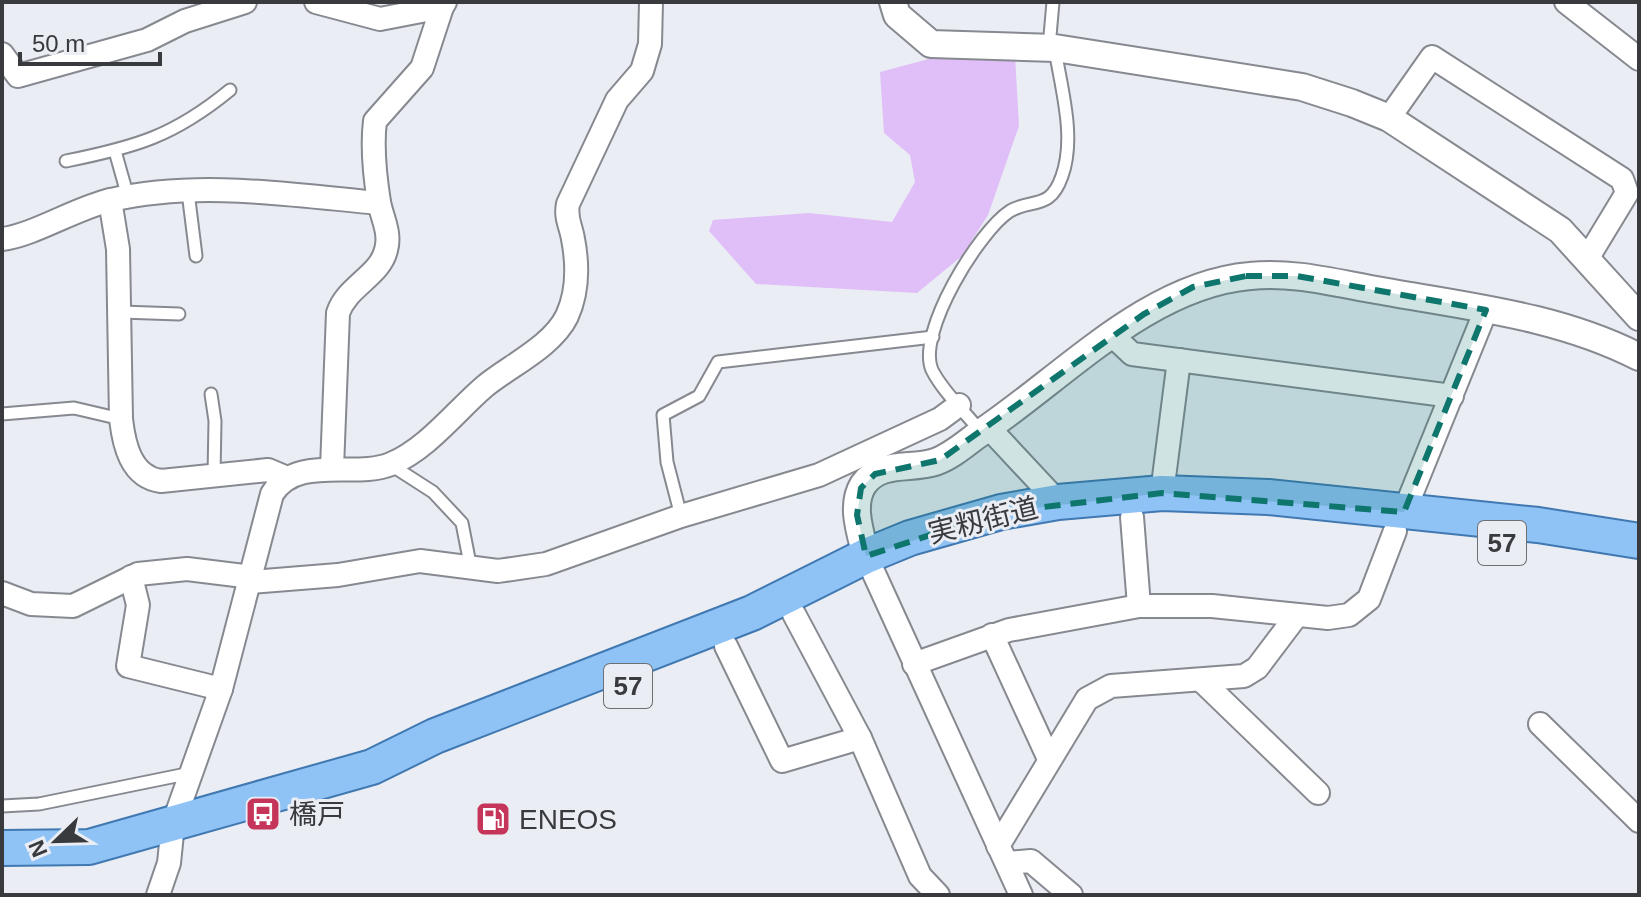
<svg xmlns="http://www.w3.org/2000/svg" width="1641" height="897" font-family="Arial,'Noto Sans JP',sans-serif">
<rect width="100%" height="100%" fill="#eaedf4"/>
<polygon fill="#e0bef8" points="940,56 1015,56 1019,126 988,215 962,256 917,293 756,284 709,231 713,220 809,213 892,222 915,182 910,155 884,133 880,72"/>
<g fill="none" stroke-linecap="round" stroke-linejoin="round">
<defs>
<g id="service">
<polyline points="1049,47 1053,2"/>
<polyline points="115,151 128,197"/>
<path d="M66 161C136 147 174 136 230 90"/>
<polyline points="188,192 196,256"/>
<polyline points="121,312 179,314"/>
<polyline points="211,394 215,421 214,475"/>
<polyline points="2,414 74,408 121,419"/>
<path d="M981 432C966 413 943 392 932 370 916 333 979 231 1010 211 1032 198 1050 211 1062 176 1076 137 1061 88 1055 49"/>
<polyline points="391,465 433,492 462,523 471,569"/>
<polyline points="681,516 667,462 663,415 699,396 718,362 933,337"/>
<polyline points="2,806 39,804 191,773"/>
</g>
<g id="minor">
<polyline points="316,2 380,19 442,7 445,2"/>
<polyline points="1566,2 1639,59"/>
<polyline points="2,54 18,76 147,40 185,21 245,2"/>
<polyline points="1389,118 1432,57 1622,179 1627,193 1587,259"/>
<path d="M110 200 118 249 121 419C124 445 131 477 161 481L268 470 287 478"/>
<path d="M2 239C32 236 78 207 111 200 198 180 292 195 379 203"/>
<polyline points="1113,336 1132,354 1452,396"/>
<polyline points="988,427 1058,502"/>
<path d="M332 468 338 313C347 286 380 276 386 250 391 233 382 218 379 202 375 177 372 145 375 121L422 68 442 7"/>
<polyline points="1162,493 1179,360"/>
<polyline points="1404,512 1486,310"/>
<polyline points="1132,517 1139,606"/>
<polyline points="866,556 1021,895"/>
<polyline points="131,577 138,605 128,666 221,689"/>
<polyline points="250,582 338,575 420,561 498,571 546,564 681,516 819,475 940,419 959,405"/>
<polyline points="2,593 31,604 73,606 138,574 187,569 252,577"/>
<polyline points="794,614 860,738 920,876 938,895"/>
<polyline points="992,635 1049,759"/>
<polyline points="726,646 782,761 860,738"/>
<polyline points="914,664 1009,630 1139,606 1212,606 1328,618 1349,615 1369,599 1395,531"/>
<polyline points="1202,681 1318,793"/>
<polyline points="1540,724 1639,821"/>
<polyline points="998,846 1087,699 1111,686 1244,676 1257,668 1297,615"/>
<polyline points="1007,863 1031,861 1071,895"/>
<path d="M158 895 169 863 173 824 221 689 272 494C297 454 355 479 391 464 427 449 455 412 484 387 509 366 552 347 567 316 578 292 578 265 573 239 571 226 565 218 568 204L617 100 642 71 650 44 651 2"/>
</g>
<g id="tertiary">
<polyline points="893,2 897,15 931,44 1055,48 1302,87 1352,103 1389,118 1560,230 1639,317"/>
<path d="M866 556C861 534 850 506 863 485 880 460 911 470 935 462 950 457 964 445 976 436 1060 381 1146 285 1250 276 1294 271 1339 284 1382 291 1470 307 1559 316 1639 357"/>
</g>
<polyline id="primary" points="2,848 89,847 372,767 435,736 752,613 866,556 910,538 1001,512 1058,502 1162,493 1268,497 1538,525 1639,541"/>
</defs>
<use href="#service" stroke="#878990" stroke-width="15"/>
<use href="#minor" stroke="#878990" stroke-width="26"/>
<use href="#tertiary" stroke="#878990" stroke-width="30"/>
<use href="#primary" stroke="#4078b1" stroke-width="38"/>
<use href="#service" stroke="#fff" stroke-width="11"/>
<use href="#minor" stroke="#fff" stroke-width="22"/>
<use href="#tertiary" stroke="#fff" stroke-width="26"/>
<use href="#primary" stroke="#8fc2f5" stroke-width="34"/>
</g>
<path fill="#0f766e" fill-opacity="0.2" stroke="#0f766e" stroke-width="6" stroke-dasharray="16 10" stroke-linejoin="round" d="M1246 276H1297L1486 310 1404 512 1162 493 1001 512 866 556 857 515 861 488 875 474 940 460 1144 314 1193 287Z"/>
<defs>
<symbol id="bus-square" viewBox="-11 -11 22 22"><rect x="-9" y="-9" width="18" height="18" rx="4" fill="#c5355a" stroke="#eaedf4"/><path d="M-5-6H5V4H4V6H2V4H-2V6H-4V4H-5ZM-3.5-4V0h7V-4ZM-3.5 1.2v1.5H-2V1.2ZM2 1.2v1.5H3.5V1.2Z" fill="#fff"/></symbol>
<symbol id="fuel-square" viewBox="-11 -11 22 22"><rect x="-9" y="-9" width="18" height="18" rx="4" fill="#c5355a" stroke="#eaedf4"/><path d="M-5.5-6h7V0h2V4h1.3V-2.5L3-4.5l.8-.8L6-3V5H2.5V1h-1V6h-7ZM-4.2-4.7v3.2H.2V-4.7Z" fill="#fff"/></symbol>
</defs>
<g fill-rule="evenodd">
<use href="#bus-square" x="243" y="794" width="40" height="40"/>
<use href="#fuel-square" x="473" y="799" width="40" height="40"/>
</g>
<g text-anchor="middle" stroke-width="6" stroke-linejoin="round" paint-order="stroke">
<g fill="#eaedf4" stroke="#6e7074" stroke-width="2">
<rect x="1478" y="521" width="48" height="44" rx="6"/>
<rect x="604" y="664" width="48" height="44" rx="6"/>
</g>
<g font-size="26" font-weight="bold" fill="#393a3d">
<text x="1502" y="552">57</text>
<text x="628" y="695">57</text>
</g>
<g font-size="28" fill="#393a3d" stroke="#eaedf4">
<text transform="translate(983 520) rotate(-14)" y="10">実籾街道</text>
</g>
<g font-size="28" fill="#393a3d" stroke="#eaedf4" text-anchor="start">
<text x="289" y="824">橋戸</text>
<text x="519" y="829">ENEOS</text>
</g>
</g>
<rect width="1641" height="897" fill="none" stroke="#393a3d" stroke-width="8"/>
<g transform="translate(56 841) rotate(247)" stroke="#eaedf4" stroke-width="6" paint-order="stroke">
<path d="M0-6L14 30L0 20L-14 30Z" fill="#393a3d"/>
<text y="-12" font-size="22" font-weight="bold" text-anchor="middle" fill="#393a3d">N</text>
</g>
<path d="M20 52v12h140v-12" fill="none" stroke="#393a3d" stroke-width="4"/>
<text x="32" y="52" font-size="24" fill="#393a3d" stroke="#eaedf4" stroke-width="6" paint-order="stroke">50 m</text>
</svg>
